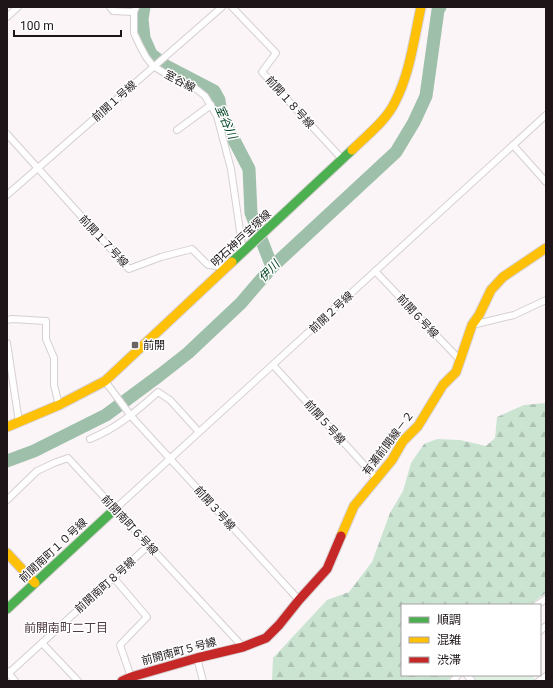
<svg xmlns="http://www.w3.org/2000/svg" width="553" height="688" font-family="Roboto,'Noto Sans JP',sans-serif">
<defs>
<pattern id="forest-firs" width="22" height="20" patternUnits="userSpaceOnUse"><rect width="22" height="20" fill="#cbe4d2"/><path d="M5 1l3.5 6h-7zM16 11l3.5 6h-7z" fill="#aec3b4"/></pattern>
</defs>
<rect width="100%" height="100%" fill="#fbf5f7"/>
<polygon fill="#dff1e3" points="470,675 532,675 536,681 476,681"/>
<polygon fill="url(#forest-firs)" points="546,403 546,593 530,605 402,605 402,675 453,675 447,681 272,681 273,658 327,600 349,592 372,562 390,513 403,491 411,463 424,444 437,439 460,440 486,446 495,438 497,417 524,405"/>
<g fill="none" stroke-linecap="round" stroke-linejoin="round">
<g stroke="#9ebfa9" stroke-width="13">
<polyline points="144,7 142,19 144,38 151,54 166,66 214,91 219,100 221,115 249,169 251,213 272,267"/>
<polyline points="7,461 34,451 106,415 160,375 188,353 241,303 272,267 396,152 414,122 426,96 438,10 440,7"/>
</g>
<defs>
<g id="street">
<polyline points="110,7 113,11 134,12"/>
<polyline points="136,7 134,12 134,33 140,46 146,57 153,66 171,77 195,88 205,96 217,116 231,169 243,252"/>
<polyline points="232,7 276,53 262,72 343,160"/>
<polyline points="7,17 18,7"/>
<polyline points="177,130 211,105"/>
<polyline points="7,134 129,269 161,257 192,249 208,265 227,267"/>
<polyline points="513,145 546,182"/>
<polyline points="7,195 222,7"/>
<polyline points="375,271 460,360"/>
<polyline points="7,320 12,319 46,321 46,339 54,358 54,385 59,405"/>
<polyline points="472,325 514,315 546,300"/>
<polyline points="7,343 19,422"/>
<polyline points="273,365 377,479"/>
<polyline points="105,381 131,416 299,600"/>
<path d="M90 439C117 428 137 411 158 392L170 400 199 432"/>
<polyline points="7,500 37,471 54,463 68,458 243,647"/>
<polyline points="115,509 546,115"/>
<polyline points="113,577 147,617 120,645 131,677"/>
<polyline points="537,605 546,599"/>
<polyline points="540,631 546,626"/>
<polyline points="42,643 78,681"/>
<polyline points="197,658 203,681"/>
<polyline points="7,671 15,681"/>
<polyline points="9,673 149,545"/>
<polyline points="467,675 472,681"/>
<polyline points="453,681 458,675"/>
<polyline points="539,681 546,676"/>
</g>
<g id="fast">
<polyline points="232,262 352,150"/>
<polyline points="7,609 115,509"/>
</g>
<g id="slow">
<path d="M352 150C367 135 386 121 395 102 410 73 414 39 421 7"/>
<polyline points="7,427 59,405 105,381 232,262"/>
<polyline points="341,536 354,506 392,460 403,441 418,426 443,385 456,372 472,325 479,315 491,290 503,277 546,248"/>
<polyline points="7,553 35,583"/>
</g>
<polyline id="jam" points="122,681 131,677 197,658 243,647 266,638 279,625 299,600 327,569 341,536"/>
</defs>
<use href="#street" stroke="#d6cfd1" stroke-width="8"/>
<use href="#fast" stroke="#d6cfd1" stroke-width="11"/>
<use href="#slow" stroke="#d6cfd1" stroke-width="11"/>
<use href="#jam" stroke="#d6cfd1" stroke-width="11"/>
<use href="#street" stroke="#fefefe" stroke-width="6"/>
<use href="#fast" stroke="#4caf50" stroke-width="9"/>
<use href="#slow" stroke="#ffc107" stroke-width="9"/>
<use href="#jam" stroke="#c62828" stroke-width="9"/>
</g>
<rect fill="#6b6365" stroke="#fff" stroke-width="1.5" x="131" y="341" width="8" height="8" rx="2"/>
<g text-anchor="middle" stroke-width="3" stroke-linejoin="round" paint-order="stroke">
<g font-size="11" fill="#1d1517" stroke="#fff">
<text transform="translate(180 81) rotate(28)" y="4">室谷線</text>
<text transform="translate(114 101) rotate(-42)" y="4">前開１号線</text>
<text transform="translate(290 102) rotate(48)" y="4">前開１８号線</text>
<text transform="translate(241 238) rotate(-43)" y="4">明石神戸宝塚線</text>
<text transform="translate(104 241) rotate(47)" y="4">前開１７号線</text>
<text transform="translate(331 312) rotate(-43)" y="4">前開２号線</text>
<text transform="translate(418 316) rotate(47)" y="4">前開６号線</text>
<text transform="translate(325 422) rotate(48)" y="4">前開５号線</text>
<text transform="translate(388 443) rotate(-53)" y="4">有瀬前開線－２</text>
<text transform="translate(215 508) rotate(48)" y="4">前開３号線</text>
<text transform="translate(130 525) rotate(47)" y="4">前開南町６号線</text>
<text transform="translate(53 550) rotate(-43)" y="4">前開南町１０号線</text>
<text transform="translate(105 585) rotate(-42)" y="4">前開南町８号線</text>
<text transform="translate(179 651) rotate(-15)" y="4">前開南町５号線</text>
</g>
<g font-size="11" fill="#1d1517" stroke="#fff" text-anchor="start">
<text x="143" y="349">前開</text>
</g>
<g font-size="12" font-style="italic" fill="#064728" stroke="#fff">
<text transform="translate(226 122) rotate(66)" y="4">室谷川</text>
<text transform="translate(269 271) rotate(-47)" y="4">伊川</text>
</g>
<g font-size="12" fill="#4e3b41" stroke="#fff">
<text x="66" y="632">前開南町二丁目</text>
</g>
</g>
<rect width="553" height="688" fill="none" stroke="#1d1517" stroke-width="16"/>
<rect x="401" y="604" width="140" height="72" fill="#ffffff" stroke="#a5a1a2"/>
<rect x="409" y="617" width="20" height="6" fill="#4caf50" stroke="#a5a1a2"/>
<text x="437" y="624" font-size="12" fill="#1d1517">順調</text>
<rect x="409" y="637" width="20" height="6" fill="#ffc107" stroke="#a5a1a2"/>
<text x="437" y="644" font-size="12" fill="#1d1517">混雑</text>
<rect x="409" y="657" width="20" height="6" fill="#c62828" stroke="#a5a1a2"/>
<text x="437" y="664" font-size="12" fill="#1d1517">渋滞</text>
<path d="M14 30v6h107v-6" fill="none" stroke="#1d1517" stroke-width="2"/>
<text x="20" y="30" font-size="12" fill="#1d1517" stroke="#ffffff" stroke-width="3" paint-order="stroke">100 m</text>
</svg>
